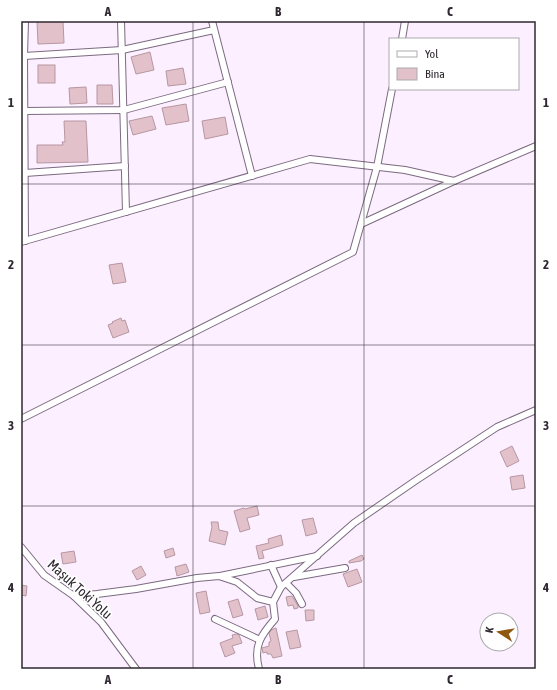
<svg xmlns="http://www.w3.org/2000/svg" width="557" height="690" font-family="'Asap Condensed',sans-serif">
<rect width="100%" height="100%" fill="#fcefff"/>
<g fill="#e2c1cb" stroke="#b797a1">
<polygon points="37,21 63,21 64,43 38,44"/>
<polygon points="150,52 154,70 136,74 131,57"/>
<rect x="38" y="65" width="17" height="18"/>
<polygon points="183,68 186,84 168,86 166,71"/>
<polygon points="97,85 112,85 113,104 97,104"/>
<polygon points="86,87 87,103 70,104 69,88"/>
<polygon points="186,104 189,121 166,125 162,108"/>
<polygon points="152,116 156,129 133,135 129,121"/>
<polygon points="225,117 228,134 205,139 202,121"/>
<polygon points="64,121 86,121 88,162 37,163 37,145 63,145 62,142 65,142"/>
<polygon points="122,263 126,282 113,284 109,265"/>
<polygon points="121,318 122,321 125,320 129,332 113,338 108,325 113,323 112,322"/>
<polygon points="512,446 519,461 507,467 500,452"/>
<polygon points="523,475 525,488 512,490 510,477"/>
<polygon points="257,506 259,515 247,518 250,529 240,532 234,511 244,508 245,509"/>
<polygon points="313,518 317,533 306,536 302,520"/>
<polygon points="211,522 218,522 219,530 228,532 225,545 209,541 212,527"/>
<polygon points="281,535 283,545 262,551 264,558 259,559 256,546 269,543 268,539"/>
<polygon points="173,548 175,555 166,558 164,551"/>
<polygon points="74,551 76,562 63,564 61,553"/>
<polygon points="362,555 364,559 361,561 349,563 349,561"/>
<polygon points="186,564 189,572 177,576 175,567"/>
<polygon points="141,566 146,575 137,580 132,571"/>
<polygon points="357,569 362,582 348,587 343,574"/>
<polygon points="21,585 27,586 26,596 21,595"/>
<polygon points="206,591 210,612 200,614 196,593"/>
<polygon points="292,596 298,606 298,608 294,609 293,605 288,606 286,597"/>
<polygon points="238,599 243,615 233,618 228,602"/>
<polygon points="265,606 268,617 258,620 255,609"/>
<polygon points="305,610 314,610 314,620 306,621"/>
<polygon points="276,628 282,656 273,658 271,654 267,654 267,652 263,653 262,648 269,646 269,642 271,641 269,633 271,630"/>
<polygon points="297,630 301,647 290,649 286,632"/>
<polygon points="236,634 239,635 242,643 232,646 235,653 225,657 220,643 233,638 232,635"/>
</g>
<g fill="none" stroke-linecap="round" stroke-linejoin="round">
<defs>
<g id="street">
<polyline points="121,21 126,212"/>
<polyline points="212,21 252,176"/>
<polyline points="402,39 405,21"/>
<polyline points="24,56 122,50 214,30"/>
<polyline points="25,111 124,110 228,82"/>
<polyline points="25,173 125,166"/>
<polyline points="361,224 454,181 536,146"/>
<polyline points="25,241 24,56 25,21"/>
<polyline points="21,242 310,159 405,170 454,181"/>
<polyline points="21,419 353,252 377,167 392,89"/>
<polyline points="21,547 44,575 74,596 101,622 136,669"/>
<polyline points="271,565 281,587"/>
<polyline points="220,576 317,556"/>
<polyline points="294,577 345,568"/>
<polyline points="286,583 296,593 302,604"/>
<polyline points="74,596 97,594 136,589 197,578 219,576 237,582 257,598 273,602"/>
<polyline points="215,619 260,640"/>
<path d="M259 669C253 646 261 635 275 619L273 602 281 587 354 523 415 481 497 427 536 410"/>
</g>
</defs>
<use href="#street" stroke="#7c6a80" stroke-width="8"/>
<use href="#street" stroke="#fff" stroke-width="6"/>
</g>
<path fill="none" stroke="#2f2831" stroke-width="1" stroke-opacity="0.55" d="M193 21V669M364 21V669M21 184H536M21 345H536M21 506H536"/>
<g text-anchor="middle" stroke-width="3.5" stroke-linejoin="round" paint-order="stroke">
<g font-size="14" fill="#2f2831" stroke="#fff">
<text transform="translate(80 589) rotate(42)" y="5">Maşuk Toki Yolu</text>
</g>
</g>
<rect width="557" height="690" fill="none" stroke="#ffffff" stroke-width="44"/>
<rect x="389" y="38" width="130" height="52" fill="#ffffff" stroke="#aca9ad"/>
<rect x="397" y="51" width="20" height="6" fill="#ffffff" stroke="#aca9ad"/>
<text x="425" y="58" font-size="12" fill="#2f2831">Yol</text>
<rect x="397" y="68" width="20" height="12" fill="#e2c1cb" stroke="#aca9ad"/>
<text x="425" y="78" font-size="12" fill="#2f2831">Bina</text>
<g transform="translate(499 632) rotate(282)"><circle r="19" fill="#ffffff" stroke="#aca9ad"/>
<path d="M0-3L7 15L0 10L-7 15Z" fill="#905713"/>
<text y="-6" font-size="11" font-weight="bold" text-anchor="middle" fill="#2f2831">K</text>
</g>
<rect x="22" y="22" width="513" height="646" fill="none" stroke="#2f2831" stroke-width="1.5"/>
<g font-size="13" text-anchor="middle" font-weight="bold" fill="#2f2831">
<text x="108" y="16">A</text>
<text x="278" y="16">B</text>
<text x="450" y="16">C</text>
<text x="11" y="107">1</text>
<text x="546" y="107">1</text>
<text x="11" y="269">2</text>
<text x="546" y="269">2</text>
<text x="11" y="430">3</text>
<text x="546" y="430">3</text>
<text x="11" y="592">4</text>
<text x="546" y="592">4</text>
<text x="108" y="684">A</text>
<text x="278" y="684">B</text>
<text x="450" y="684">C</text>
</g>
</svg>
